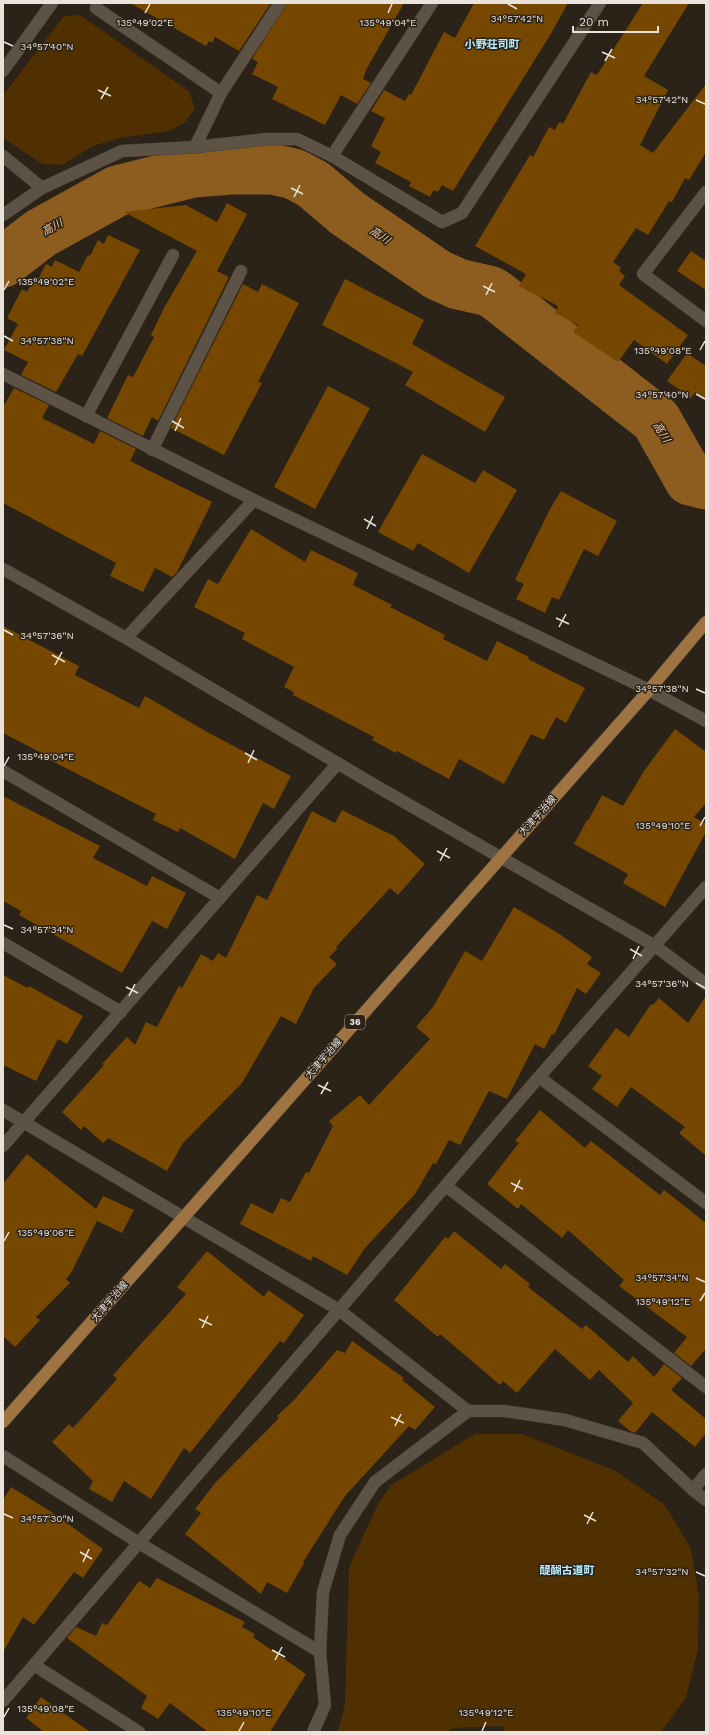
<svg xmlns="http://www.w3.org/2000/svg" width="709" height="1735" font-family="'Work Sans','Noto Sans JP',sans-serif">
<rect width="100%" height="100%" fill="#2b2218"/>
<g fill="#502f00">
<polygon points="80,15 189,91 195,109 184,123 169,131 120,138 93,146 62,165 42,164 3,138 3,95 64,16"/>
<polygon points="475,1434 522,1434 616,1471 665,1505 691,1549 699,1597 698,1649 686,1698 661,1732 504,1732 503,1726 453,1728 448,1732 338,1732 345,1704 349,1567 378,1504 391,1485"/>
</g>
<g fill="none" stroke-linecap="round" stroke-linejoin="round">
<polyline stroke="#8d5d20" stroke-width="51" points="3,262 41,233 117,191 193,172 231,169 272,169 294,174 313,184 347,213 438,275 458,284 489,291 496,295 656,420 690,480 706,484"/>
</g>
<g fill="#754700">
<polygon points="130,3 271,3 239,51 215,37 212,43 209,41 206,46"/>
<polygon points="287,3 404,3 366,70 363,79 371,83 357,104 341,95 325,125 272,99 278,87 252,74 258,62 252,59"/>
<polygon points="474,3 568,3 549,37 453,191 442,185 438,192 434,190 430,197 409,186 411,182 375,163 381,152 371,146 385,118 371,111 384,90 405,101 409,94 411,95 444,32 455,38"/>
<polygon points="643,3 689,3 644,76 668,90 640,145 653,153 706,84 706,152 689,180 685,178 672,202 669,201 648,235 636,228 613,262 621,268 619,271 625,276 619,285 688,335 667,364 634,340 618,362 573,332 578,325 555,313 558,306 519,286 526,274 475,246 530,155 533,157 549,127 555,130 559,122 563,124 591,72 597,75"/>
<polygon points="227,203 247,214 217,271 229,277 158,421 152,417 143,436 107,418 128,375 133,377 154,337 151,335 164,308 197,251 124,212 186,205 217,222"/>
<polygon points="108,235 140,250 82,356 78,354 56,392 21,375 28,362 4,350 18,324 7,318 22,289 27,292 33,282 36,283 46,264 52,267 55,260 79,272 88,255 90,256 98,240 104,244"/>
<polygon points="691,251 706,261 706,290 677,271"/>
<polygon points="345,279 424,320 412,344 505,397 485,432 405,385 413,372 322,325"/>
<polygon points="243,284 258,292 262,284 299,303 258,382 262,383 224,455 171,428"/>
<polygon points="687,353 706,366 706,401 695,392 691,398 667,381"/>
<polygon points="328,386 370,408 315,509 274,487"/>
<polygon points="14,388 49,405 42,418 94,444 100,431 136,449 130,461 212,502 177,572 172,577 155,568 143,592 110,576 116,563 3,503 3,407"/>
<polygon points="422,454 475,483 483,470 517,490 469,573 418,543 413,551 378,532"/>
<polygon points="561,491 617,521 598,556 584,549 559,600 552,597 545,613 516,599 524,584 515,580 550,509"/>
<polygon points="251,529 305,562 311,550 358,573 353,585 392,605 390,607 445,635 443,639 487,661 497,641 529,657 528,659 585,688 566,723 556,717 544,740 531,734 504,784 459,759 449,779 397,751 396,753 372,740 374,737 293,695 294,692 284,687 294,667 242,639 245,633 194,607 208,579 218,584"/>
<polygon points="3,626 79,666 75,675 139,708 145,696 209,733 291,776 274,809 263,803 235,859 180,828 178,832 153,820 156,814 48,759 49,757 3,733"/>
<polygon points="675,729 706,752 706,803 694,817 706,824 706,832 665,907 623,883 628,874 574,844 587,820 588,821 602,795 623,806 644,771"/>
<polygon points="3,796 100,846 93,858 147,886 152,876 186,893 167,929 152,921 122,973 19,915 21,911 3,901"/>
<polygon points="342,810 394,836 425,864 398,895 390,888 336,947 338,948 329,957 337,964 314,988 296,1024 281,1016 242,1083 183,1143 167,1171 108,1138 103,1143 84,1126 81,1130 62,1112 104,1065 102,1064 127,1037 135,1045 146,1022 157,1027 179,986 182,988 201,954 213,961 218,953 226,958 257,895 267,900 312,811 335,823"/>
<polygon points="514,907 558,933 592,957 587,964 601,973 586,994 577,988 554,1035 552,1034 544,1049 535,1044 507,1099 489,1091 460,1145 449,1140 436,1164 433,1163 415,1194 365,1248 347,1275 313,1256 311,1261 240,1224 251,1203 273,1214 281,1198 290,1202 306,1172 309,1173 333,1126 329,1121 360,1095 369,1105 430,1039 416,1027 433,1007 465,951 482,961"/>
<polygon points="3,975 28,988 29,986 83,1016 67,1044 58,1039 36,1081 3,1065"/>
<polygon points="706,996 706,1156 679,1133 685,1127 631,1087 617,1107 592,1089 602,1076 588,1066 616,1028 629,1037 651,1004 653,1005 659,998 688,1023"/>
<polygon points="540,1110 585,1148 591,1141 660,1195 664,1190 706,1223 706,1351 705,1350 691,1366 674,1353 687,1337 619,1286 624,1280 568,1230 562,1238 521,1204 518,1209 487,1184 519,1143 515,1141"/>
<polygon points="27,1154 96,1209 103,1196 134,1210 122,1233 97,1221 71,1273 66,1279 70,1283 36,1317 40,1320 15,1347 3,1336 3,1184"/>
<polygon points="454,1231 501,1269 505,1264 530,1284 528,1287 582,1329 586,1325 628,1362 633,1356 654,1377 664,1364 682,1378 671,1390 706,1419 706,1433 695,1447 652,1412 635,1433 630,1431 618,1421 633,1403 599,1370 590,1380 555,1349 517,1393 503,1381 500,1385 440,1334 438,1337 394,1300 445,1237 448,1239"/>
<polygon points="207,1251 264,1297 268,1290 304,1315 284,1343 280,1341 190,1453 184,1448 151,1499 124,1481 112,1502 89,1489 93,1481 52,1442 69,1424 73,1428 117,1379 113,1375 186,1294 177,1287"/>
<polygon points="352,1341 404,1378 402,1380 435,1407 415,1430 409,1426 345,1496 303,1562 304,1563 287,1593 267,1582 261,1594 185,1534 201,1513 195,1509 216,1482 279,1418 277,1416 295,1399 337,1350 345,1353"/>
<polygon points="11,1487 50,1511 103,1549 83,1578 74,1572 34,1625 23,1617 3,1652 3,1500"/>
<polygon points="157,1578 245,1622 242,1627 255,1634 253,1637 306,1674 270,1732 208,1732 170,1703 158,1719 141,1708 147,1696 67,1638 76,1627 96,1636 102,1623 107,1625 139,1581 150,1588"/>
<polygon points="41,1697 90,1732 44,1732 26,1718"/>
</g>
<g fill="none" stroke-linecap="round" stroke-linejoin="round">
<defs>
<g id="minor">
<polyline points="96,8 221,93"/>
<polyline points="3,71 52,3"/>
<polyline points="195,147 221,93 280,3"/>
<polyline points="3,156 42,188"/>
<polyline points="332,156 432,3"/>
<polyline points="706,192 643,274 706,321"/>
<polyline points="3,215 42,188 122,151 195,147 267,139 297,139 332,156 442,222 462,213 600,3"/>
<polyline points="3,374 254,500 649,690"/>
<polyline points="86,416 173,255"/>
<polyline points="152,450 241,271"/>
<polyline points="126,638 254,500"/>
<polyline points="3,771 220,898"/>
<polyline points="3,943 121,1012"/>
<polyline points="539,1077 706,1203"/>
<polyline points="3,1110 339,1310 468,1411"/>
<polyline points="3,1146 338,763"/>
<polyline points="446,1186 706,1387"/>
<polyline points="3,1456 139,1543 320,1652"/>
<polyline points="693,1490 706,1474"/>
<polyline points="34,1665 139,1732"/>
<polyline points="3,1701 539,1077 706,887"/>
<polyline points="313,1732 325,1705 320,1652 323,1592 340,1535 375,1482 468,1411 505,1411 565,1420 643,1443 693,1490 706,1500"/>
</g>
<g id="tertiary">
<polyline points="3,569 126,638 371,783 655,946 706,984"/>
<polyline points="649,690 706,721"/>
</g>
<polyline id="primary" points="3,1422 649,690 706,622"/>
</defs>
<use href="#minor" stroke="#473f37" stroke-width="13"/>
<use href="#tertiary" stroke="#473f37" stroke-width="13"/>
<use href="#primary" stroke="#473f37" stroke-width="13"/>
<use href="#minor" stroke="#5d5246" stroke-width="12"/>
<use href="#tertiary" stroke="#5d5246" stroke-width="12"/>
<use href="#primary" stroke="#9d7442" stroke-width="12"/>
</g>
<path fill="none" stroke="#e9e3dc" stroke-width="1.5" d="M508 4 517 9M145 13 150 4M388 13 392 4M4 42 13 46M602 52 615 58M605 61 612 49M98 90 111 96M101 99 108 87M696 100 705 104M291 188 303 194M294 197 300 185M483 286 495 292M4 290 9 281M486 295 492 283M4 336 13 341M700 350 705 341M696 394 705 399M172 421 184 428M175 431 181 418M364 519 376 526M367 529 373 516M556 618 569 624M559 627 566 614M4 630 13 635M52 655 65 662M55 665 62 652M696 689 705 693M245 753 257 760M248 763 254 750M4 766 9 757M700 826 705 817M437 851 450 858M440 861 447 848M4 925 13 929M630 949 642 956M633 959 639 946M696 983 705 988M126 987 138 993M129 996 135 984M318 1085 331 1091M321 1094 328 1082M511 1183 523 1189M514 1192 520 1180M4 1241 9 1232M696 1278 705 1282M700 1301 705 1293M199 1319 212 1325M202 1328 208 1316M391 1417 404 1423M395 1426 401 1414M4 1514 13 1518M584 1515 596 1521M587 1524 593 1512M80 1552 92 1559M83 1562 89 1549M696 1572 705 1576M272 1650 285 1657M275 1660 282 1647M4 1717 9 1708M239 1731 244 1722M482 1731 486 1722"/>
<g text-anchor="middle" stroke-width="3" stroke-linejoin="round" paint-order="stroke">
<rect fill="#2b2218" stroke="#b0a9a1" stroke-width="1" x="345" y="1015" width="20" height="14" rx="3"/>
<g font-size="9" font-weight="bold" fill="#e9e3dc">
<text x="355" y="1025">36</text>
</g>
<g font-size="10" fill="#e9e3dc" stroke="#2b2218">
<text transform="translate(537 815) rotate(-48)" y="4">大津宇治線</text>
<text transform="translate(323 1058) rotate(-49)" y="4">大津宇治線</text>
<text transform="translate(109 1301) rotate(-49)" y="4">大津宇治線</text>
</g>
<g font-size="11" font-weight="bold" fill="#b7edfe" stroke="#2b2218">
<text x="492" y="48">小野荘司町</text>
<text x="567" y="1574">醍醐古道町</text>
</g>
<g font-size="11" font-style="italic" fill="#f5ca9d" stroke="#2b2218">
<text transform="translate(52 227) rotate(-30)" y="4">高川</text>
<text transform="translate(380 235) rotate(34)" y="4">高川</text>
<text transform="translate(662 432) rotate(58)" y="4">高川</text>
</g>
</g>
<g font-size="10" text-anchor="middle" fill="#e9e3dc" stroke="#2b2218" stroke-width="3" stroke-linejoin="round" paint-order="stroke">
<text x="517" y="22">34°57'42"N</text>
<text x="145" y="26">135°49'02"E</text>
<text x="388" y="26">135°49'04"E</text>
<text x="47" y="50">34°57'40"N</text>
<text x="662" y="103">34°57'42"N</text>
<text x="46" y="285">135°49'02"E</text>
<text x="47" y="344">34°57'38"N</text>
<text x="663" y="354">135°49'08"E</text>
<text x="662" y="398">34°57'40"N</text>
<text x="47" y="639">34°57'36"N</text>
<text x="662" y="692">34°57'38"N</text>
<text x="46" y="760">135°49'04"E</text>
<text x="663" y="829">135°49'10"E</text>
<text x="47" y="933">34°57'34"N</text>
<text x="662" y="987">34°57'36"N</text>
<text x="46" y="1236">135°49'06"E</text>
<text x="662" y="1281">34°57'34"N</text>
<text x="663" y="1305">135°49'12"E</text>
<text x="47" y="1522">34°57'30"N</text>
<text x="662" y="1575">34°57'32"N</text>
<text x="46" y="1712">135°49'08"E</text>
<text x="244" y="1716">135°49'10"E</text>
<text x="486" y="1716">135°49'12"E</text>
</g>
<rect width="709" height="1735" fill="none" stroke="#e9e3dc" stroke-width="8"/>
<path d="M573 26v6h85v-6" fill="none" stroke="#e9e3dc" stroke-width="2"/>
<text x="579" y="26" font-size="12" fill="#e9e3dc" stroke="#2b2218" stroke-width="3" paint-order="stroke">20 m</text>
</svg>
